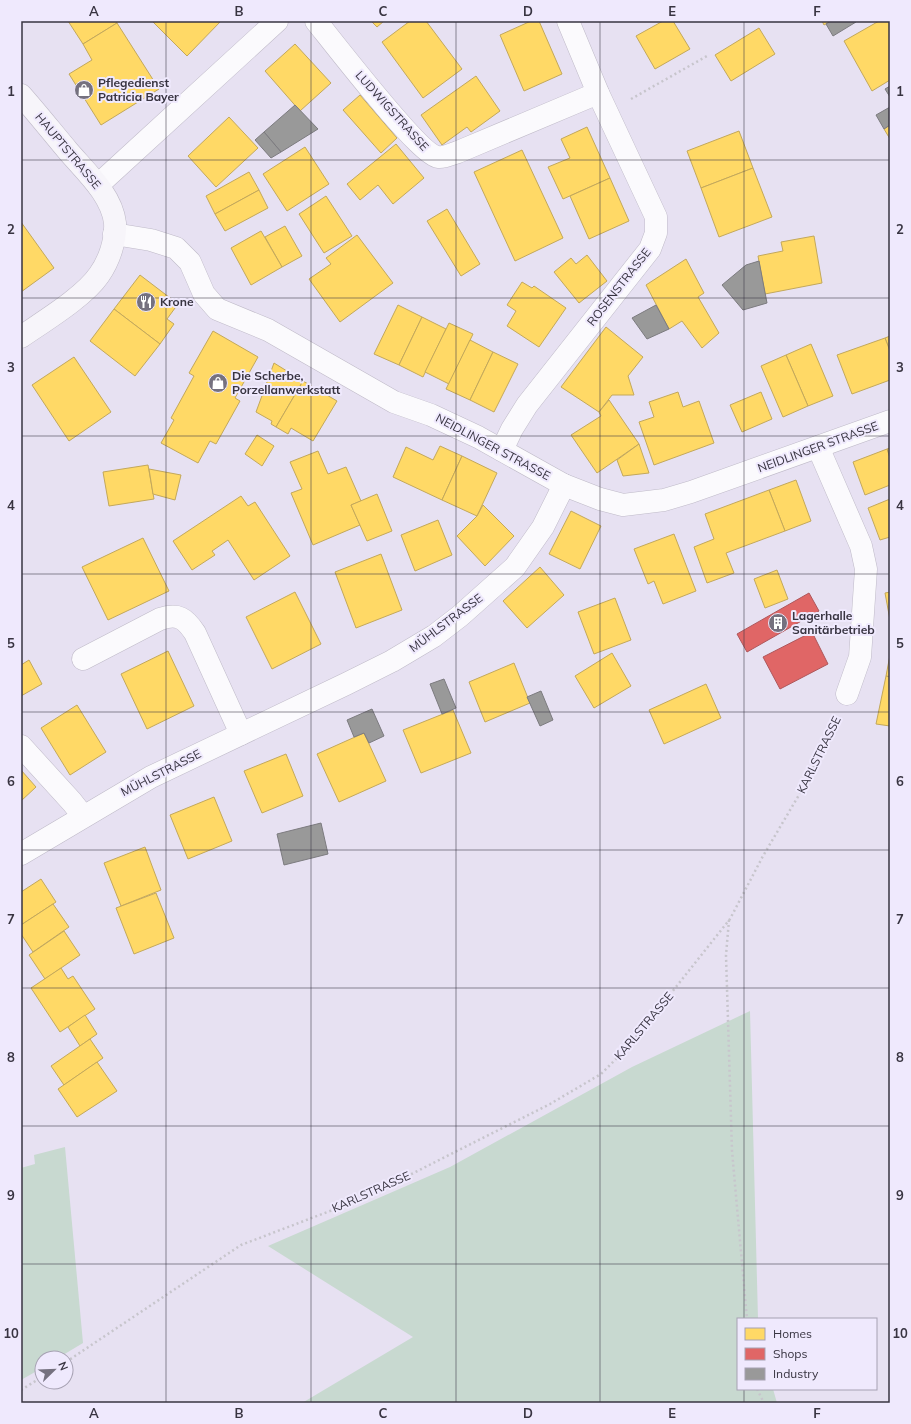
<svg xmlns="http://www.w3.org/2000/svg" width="911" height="1424" font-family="Mulish,sans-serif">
<rect width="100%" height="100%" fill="#e7e1f2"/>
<g fill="#c8d9d0">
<polygon points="750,1011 758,1319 738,1319 738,1389 773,1389 777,1403 302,1403 413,1337 268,1246 450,1167 632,1067"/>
<polygon points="65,1147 83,1343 58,1358 42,1358 42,1368 21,1380 21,1168 35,1164 34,1155"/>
</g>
<g fill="#ffd966" stroke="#c3a85b">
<polygon points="68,21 116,21 117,23 83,44"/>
<polygon points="152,21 221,21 187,56"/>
<polygon points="371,21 384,21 377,27"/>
<polygon points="410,21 426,21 462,69 423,98 382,42"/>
<polygon points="531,21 539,21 562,74 524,91 500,35"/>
<polygon points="663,21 673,21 690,49 655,69 636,36"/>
<polygon points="822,21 831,21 824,25"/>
<polygon points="879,21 890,21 890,80 872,91 844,41"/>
<polygon points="117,23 159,89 101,125 69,74 92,60 83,44"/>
<polygon points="759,28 775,54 731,81 715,55"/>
<polygon points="295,44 331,83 300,111 265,71"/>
<polygon points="476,76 500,111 471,132 467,127 442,145 421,115"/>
<polygon points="360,95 397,138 381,153 343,110"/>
<polygon points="229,117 258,148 216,187 188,156"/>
<polygon points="890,125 890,139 884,129"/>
<polygon points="587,127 610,178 563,199 548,167 570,158 561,139"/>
<polygon points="739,131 753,168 701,188 687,151"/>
<polygon points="396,144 424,178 393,204 378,185 360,200 347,184"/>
<polygon points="305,147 329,184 287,211 263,174"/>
<polygon points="522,150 563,238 515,261 474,172"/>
<polygon points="753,168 772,217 719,237 701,188"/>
<polygon points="249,172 259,190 215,214 206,196"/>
<polygon points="610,178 629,221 589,239 570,196"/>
<polygon points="259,190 268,208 225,231 215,214"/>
<polygon points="326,196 352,236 324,253 299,214"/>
<polygon points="447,209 480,264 461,276 427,221"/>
<polygon points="21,222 54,268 21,292"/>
<polygon points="285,226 302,256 282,267 265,237"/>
<polygon points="261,231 282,267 251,285 231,248"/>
<polygon points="357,235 393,283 340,322 309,279 331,264 326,258"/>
<polygon points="814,236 822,283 765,294 758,256 783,251 781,242"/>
<polygon points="587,255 607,281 579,303 554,272 571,258 576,264"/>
<polygon points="686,259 704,293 698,297 719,333 702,348 682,321 669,329 646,285"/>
<polygon points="140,275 178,304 167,319 174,324 160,344 114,309"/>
<polygon points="522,282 532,288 534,286 566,308 539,347 507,326 516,311 507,305"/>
<polygon points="398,305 422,317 399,365 374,354"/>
<polygon points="114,309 160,344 135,376 90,341"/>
<polygon points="422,317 446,329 423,377 399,365"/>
<polygon points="449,323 473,334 449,384 425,372"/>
<polygon points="606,327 643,357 628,376 634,395 612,395 599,412 561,387"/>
<polygon points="213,331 258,357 235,398 240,401 216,444 210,441 198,463 161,443 174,420 171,418 194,376 189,373"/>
<polygon points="890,336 890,351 885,338"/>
<polygon points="885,338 890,351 890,380 852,394 837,355"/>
<polygon points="470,340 493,352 470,400 446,389"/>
<polygon points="811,344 833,396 808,406 786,355"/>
<polygon points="493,352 518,364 494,412 470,400"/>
<polygon points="786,355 808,406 783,417 761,366"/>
<polygon points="74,357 111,412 69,441 32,385"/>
<polygon points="274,363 303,381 276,427 271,424 272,421 256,412"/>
<polygon points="303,381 337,401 313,441 291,428 288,434 276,427"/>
<polygon points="678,392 683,407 699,401 714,443 654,465 639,422 654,417 649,402"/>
<polygon points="761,392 772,419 742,432 730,405"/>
<polygon points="609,400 639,444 597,473 571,435 601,416 599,412"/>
<polygon points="257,435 274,446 262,466 245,454"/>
<polygon points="639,444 649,473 623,476 617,460"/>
<polygon points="440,446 462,456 442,500 393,477 406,447 433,460"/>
<polygon points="890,448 890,458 887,449"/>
<polygon points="887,449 890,458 890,485 865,495 853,462"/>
<polygon points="318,451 328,474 346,467 361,501 351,505 360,525 313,545 291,493 302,489 290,462"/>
<polygon points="462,456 497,473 477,516 442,500"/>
<polygon points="148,465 154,499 109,506 103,472"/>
<polygon points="149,469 181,475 175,500 153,494"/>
<polygon points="796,480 811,521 785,531 769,490"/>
<polygon points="769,490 785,531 726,553 734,573 707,583 694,547 714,539 705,514"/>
<polygon points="377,494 392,531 367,541 351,505"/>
<polygon points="241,496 248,506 255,502 290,556 254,580 228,540 212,551 215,555 192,570 173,541"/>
<polygon points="890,499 890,537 880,540 868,508"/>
<polygon points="483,505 514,536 485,566 457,536 477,516"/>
<polygon points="571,511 601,526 580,569 549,554"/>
<polygon points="438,520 452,555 415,571 401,535"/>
<polygon points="674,534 696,591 663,604 654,581 648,584 634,549"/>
<polygon points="143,538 169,591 108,620 82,567"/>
<polygon points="381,554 402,610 356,628 335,572"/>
<polygon points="540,567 564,595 527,628 503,601"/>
<polygon points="777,570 788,599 765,608 754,579"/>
<polygon points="295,592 321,644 272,669 246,617"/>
<polygon points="890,592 890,620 885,593"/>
<polygon points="615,598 631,640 594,654 578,612"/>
<polygon points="168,651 194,706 147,729 121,674"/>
<polygon points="612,653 631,686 594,708 575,676"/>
<polygon points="890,655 890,677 886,676"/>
<polygon points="29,660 42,684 21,696 21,665"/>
<polygon points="514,663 530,703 485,722 469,682"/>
<polygon points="886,676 890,677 890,726 876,724"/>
<polygon points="706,684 721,718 664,744 649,710"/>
<polygon points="77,705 106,752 70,775 41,728"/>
<polygon points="453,710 471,753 421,773 403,730"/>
<polygon points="364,733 386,781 339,802 317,754"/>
<polygon points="286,754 303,796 262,813 244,771"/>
<polygon points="21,770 36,787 21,801"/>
<polygon points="214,797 232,841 188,859 170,815"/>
<polygon points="145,847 161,890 121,906 104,863"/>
<polygon points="41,879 56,902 21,925 21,892"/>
<polygon points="156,893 174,938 134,954 116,908"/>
<polygon points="53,904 69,927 33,952 21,934 21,925"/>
<polygon points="64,931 80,955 45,979 29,955"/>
<polygon points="61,968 68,979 73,976 95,1009 60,1032 31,988"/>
<polygon points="85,1015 97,1034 80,1046 68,1027"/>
<polygon points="90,1039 103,1058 64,1085 51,1066"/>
<polygon points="97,1062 117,1091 77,1117 58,1089"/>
</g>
<g fill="#e06666" stroke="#ae575b">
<polygon points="809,593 819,611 747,652 737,634"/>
<polygon points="812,632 828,664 780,689 763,657"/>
</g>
<g fill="#999" stroke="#7c7b7f">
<polygon points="831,21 856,21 856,22 833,36 826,24"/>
<polygon points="890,86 890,97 885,89"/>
<polygon points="295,105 318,129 281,152 264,132"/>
<polygon points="890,107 890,125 884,129 876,115"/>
<polygon points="264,132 281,152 271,158 255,140"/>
<polygon points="759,261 767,303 743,310 722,285 746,265"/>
<polygon points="656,305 669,329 647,339 632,318"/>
<polygon points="444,679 456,708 442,714 430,684"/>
<polygon points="541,691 553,720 540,726 527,697"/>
<polygon points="372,709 384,736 369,743 364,733 354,737 347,720"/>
<polygon points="321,823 328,854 284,865 277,834"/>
</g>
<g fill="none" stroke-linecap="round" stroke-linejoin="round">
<defs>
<g id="street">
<path d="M316 21C333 42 419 154 438 157 444 158 452 154 458 152L598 93"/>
<polyline points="98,185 277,21"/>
<polyline points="114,234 151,240 176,248 190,262 204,294 217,309 268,330 394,402 431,415 478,437 564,485 600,499 623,505 664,500 691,492 890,421"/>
<polyline points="818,447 861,546 866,569 860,657 847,694"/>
<polyline points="502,450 512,429 527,405 650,249 656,233 656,217 598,93 568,21"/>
<path d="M83 659 160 619C178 613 185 618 195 633L241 734"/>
<polyline points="21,746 72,802 83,816"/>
<polyline points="21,854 151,777 346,684 392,661 434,636 460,616 515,567 543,527 564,485"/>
</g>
<path id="secondary" d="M21 95C37 113 52 132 68 151 85 171 112 195 115 223 116 241 109 261 99 275 84 297 44 321 21 337"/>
</defs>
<use href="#street" stroke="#bfbac8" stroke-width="23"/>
<use href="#secondary" stroke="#bfbac8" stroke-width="23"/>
<g stroke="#c7c5cc" stroke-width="2.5" stroke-dasharray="2 3" stroke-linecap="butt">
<polyline points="631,99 707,56"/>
<polyline points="729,920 726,955 732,1151 747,1319"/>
<polyline points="66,1362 241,1245 364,1198 550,1104 601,1074 629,1046 730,919 763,856 806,783 837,718"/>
<polyline points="757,1389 764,1403"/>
<polyline points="21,1390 42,1377"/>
</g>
<use href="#street" stroke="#fbfafd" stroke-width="22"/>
<use href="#secondary" stroke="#f7f5fa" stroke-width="22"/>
</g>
<path fill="none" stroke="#383441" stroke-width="1" stroke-opacity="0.55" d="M166 21V1403M311 21V1403M456 21V1403M600 21V1403M744 21V1319M21 160H890M21 298H890M21 436H890M21 574H890M21 712H890M21 850H890M21 988H890M21 1126H890M21 1264H890M744 1389V1403"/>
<defs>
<symbol id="shop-disc" viewBox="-11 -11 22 22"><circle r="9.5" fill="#75717f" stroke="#efe9fd"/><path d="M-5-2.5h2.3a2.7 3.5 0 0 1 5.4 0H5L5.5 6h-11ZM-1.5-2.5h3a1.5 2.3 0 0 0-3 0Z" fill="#fff"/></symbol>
<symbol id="restaurant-disc" viewBox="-11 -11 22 22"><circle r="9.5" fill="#75717f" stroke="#efe9fd"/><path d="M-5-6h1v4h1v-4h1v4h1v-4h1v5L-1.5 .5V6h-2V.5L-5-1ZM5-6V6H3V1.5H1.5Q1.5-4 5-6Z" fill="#fff"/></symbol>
<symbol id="building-disc" viewBox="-11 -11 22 22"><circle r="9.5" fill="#75717f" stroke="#efe9fd"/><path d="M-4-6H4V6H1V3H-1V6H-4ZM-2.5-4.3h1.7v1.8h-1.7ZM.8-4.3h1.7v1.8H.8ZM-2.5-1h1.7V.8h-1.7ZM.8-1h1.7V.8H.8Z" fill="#fff"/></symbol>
</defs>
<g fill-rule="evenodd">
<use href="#shop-disc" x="73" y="79" width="22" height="22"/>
<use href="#restaurant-disc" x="135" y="291" width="22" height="22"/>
<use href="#shop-disc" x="207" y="372" width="22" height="22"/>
<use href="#building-disc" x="767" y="612" width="22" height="22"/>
</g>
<g text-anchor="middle" stroke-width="4" stroke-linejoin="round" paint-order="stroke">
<g font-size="12" font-weight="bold" fill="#383441" stroke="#efe9fd" text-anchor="start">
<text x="98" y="87">Pflegedienst<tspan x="98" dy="14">Patricia Bayer</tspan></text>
<text x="160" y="306">Krone</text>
<text x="232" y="380">Die Scherbe,<tspan x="232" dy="14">Porzellanwerkstatt</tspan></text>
<text x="792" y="620">Lagerhalle<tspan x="792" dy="14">Sanitärbetrieb</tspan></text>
</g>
<g font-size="12" fill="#383441" stroke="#efe9fd">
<text transform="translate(392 111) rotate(48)" y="4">LUDWIGSTRASSE</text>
<text transform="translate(68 151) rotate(50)" y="4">HAUPTSTRASSE</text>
<text transform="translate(619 287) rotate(-52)" y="4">ROSENSTRASSE</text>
<text transform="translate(493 447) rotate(28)" y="4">NEIDLINGER STRASSE</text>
<text transform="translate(818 447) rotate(-20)" y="4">NEIDLINGER STRASSE</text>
<text transform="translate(446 623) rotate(-37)" y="4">MÜHLSTRASSE</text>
<text transform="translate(819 755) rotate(-64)" y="4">KARLSTRASSE</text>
<text transform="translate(161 773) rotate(-27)" y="4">MÜHLSTRASSE</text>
<text transform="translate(644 1026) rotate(-50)" y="4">KARLSTRASSE</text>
<text transform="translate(371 1192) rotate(-24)" y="4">KARLSTRASSE</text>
</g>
</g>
<rect width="911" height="1424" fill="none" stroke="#efe9fd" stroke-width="44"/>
<rect x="737" y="1318" width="140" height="72" fill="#efe9fd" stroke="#a6a1b2"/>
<rect x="745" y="1328" width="20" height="12" fill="#ffd966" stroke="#a6a1b2"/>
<text x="773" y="1338" font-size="12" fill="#383441">Homes</text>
<rect x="745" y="1348" width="20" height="12" fill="#e06666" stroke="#a6a1b2"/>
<text x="773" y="1358" font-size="12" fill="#383441">Shops</text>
<rect x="745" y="1368" width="20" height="12" fill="#999999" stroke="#a6a1b2"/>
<text x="773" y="1378" font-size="12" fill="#383441">Industry</text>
<g transform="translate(54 1370) rotate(67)"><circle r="19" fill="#efe9fd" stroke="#a6a1b2"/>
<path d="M0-3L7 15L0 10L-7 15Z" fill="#75717f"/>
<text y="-6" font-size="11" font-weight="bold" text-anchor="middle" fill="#383441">N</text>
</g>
<rect x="22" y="22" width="867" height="1380" fill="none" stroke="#383441" stroke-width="1.5"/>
<g font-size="13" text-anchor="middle" font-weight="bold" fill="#383441">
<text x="94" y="16">A</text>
<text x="239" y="16">B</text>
<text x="383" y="16">C</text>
<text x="528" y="16">D</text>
<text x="672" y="16">E</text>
<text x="817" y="16">F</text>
<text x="11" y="96">1</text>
<text x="900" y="96">1</text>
<text x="11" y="234">2</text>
<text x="900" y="234">2</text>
<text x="11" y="372">3</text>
<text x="900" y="372">3</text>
<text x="11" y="510">4</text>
<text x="900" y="510">4</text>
<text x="11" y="648">5</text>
<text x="900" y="648">5</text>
<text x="11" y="786">6</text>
<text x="900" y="786">6</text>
<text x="11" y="924">7</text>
<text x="900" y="924">7</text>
<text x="11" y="1062">8</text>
<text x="900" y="1062">8</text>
<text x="11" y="1200">9</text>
<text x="900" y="1200">9</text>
<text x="11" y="1338">10</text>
<text x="900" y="1338">10</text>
<text x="94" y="1418">A</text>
<text x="239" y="1418">B</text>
<text x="383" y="1418">C</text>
<text x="528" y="1418">D</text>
<text x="672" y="1418">E</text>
<text x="817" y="1418">F</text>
</g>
</svg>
